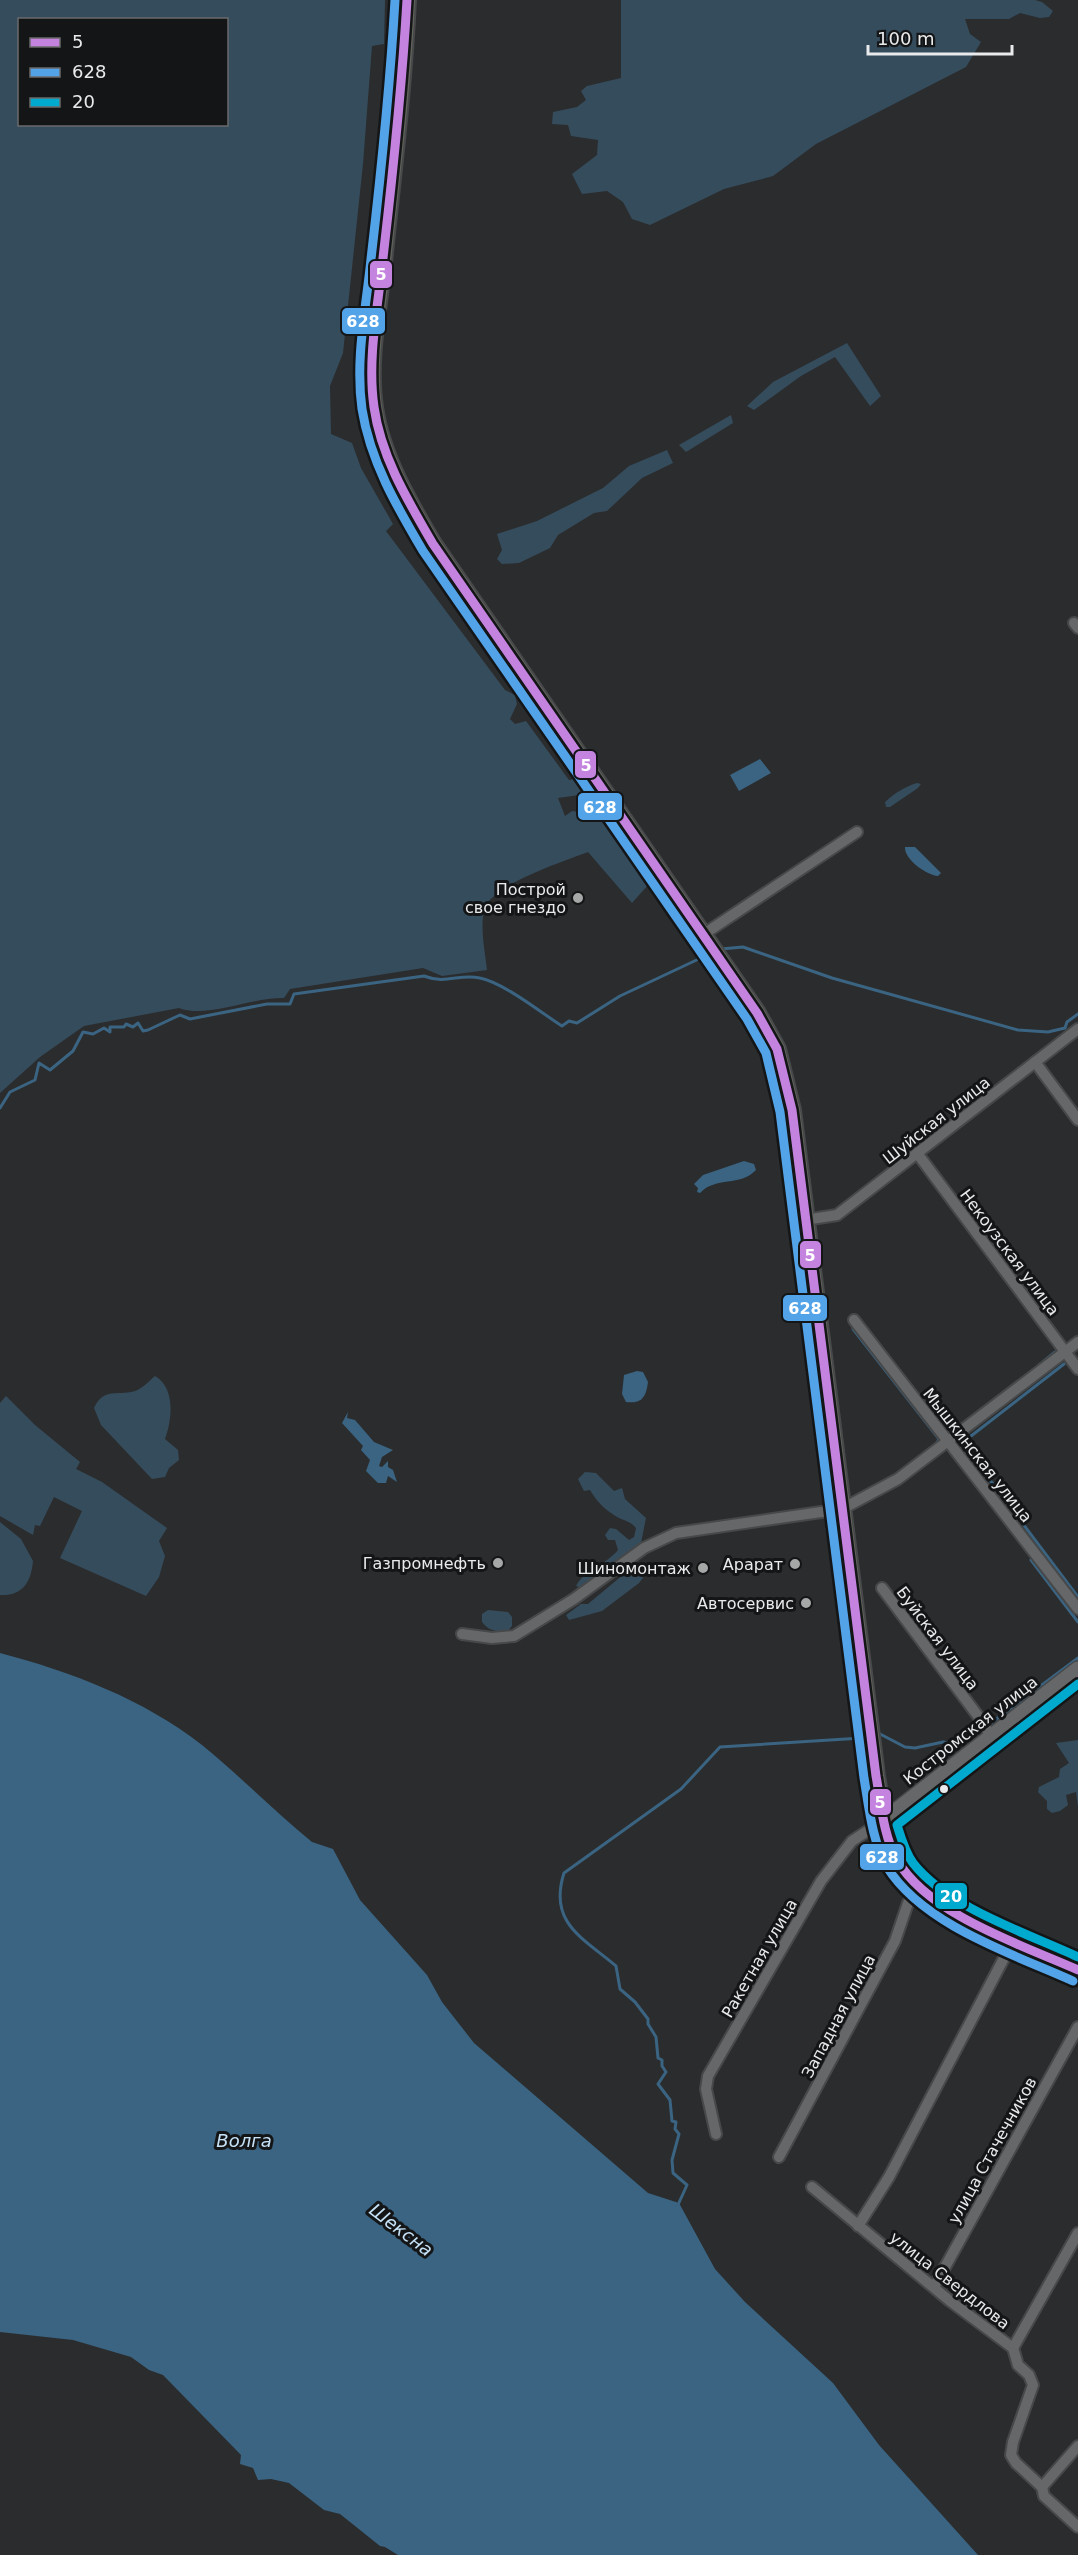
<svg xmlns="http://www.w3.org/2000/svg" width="1078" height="2555" font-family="'DejaVu Sans',sans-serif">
<rect width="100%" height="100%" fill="#2b2c2d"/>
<g fill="#354c5d" fill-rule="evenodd">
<path d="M0 0H385L384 44 372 46 363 164 343 353 330 386 331 434 352 443 361 468 393 524 386 531 505 690 515 695 517 704 510 719 515 724 526 721 569 780 574 779 581 790 579 795 558 798 565 816 572 811 590 814 602 822 648 885 632 903 588 852C565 861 490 885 484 910 480 929 485 951 487 970L442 976 423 968 290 989 284 998C252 997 206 1019 179 1008L84 1026 40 1057 0 1093ZM20 20H226V124H20Z"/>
<polygon points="621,0 1035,0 1042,2 1053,11 1049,17 1040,18 1020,13 1009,19 965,19 970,34 981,42 966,67 816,144 773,176 724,189 650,225 632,219 623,202 607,191 582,194 572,174 597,155 598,140 571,136 568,125 552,124 553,112 577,107 586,100 581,91 587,86 621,78"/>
<polygon points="847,343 881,396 870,406 835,357 801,376 754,410 747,406 773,382"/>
<polygon points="731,415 733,423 686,452 679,445"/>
<polygon points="667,450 673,463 642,478 607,511 594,513 558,535 550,548 519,563 502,564 497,559 502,550 497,534 537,521 603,488 629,466"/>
<path d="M917 783 921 784 918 788 890 807H886L885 802C895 793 904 787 917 783Z"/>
<path d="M155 1376C176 1388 172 1421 165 1439L178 1450 179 1460 169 1468 165 1477 152 1479 101 1425 94 1408C103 1389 113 1395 131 1392 140 1391 148 1382 155 1376Z"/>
<polygon points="6,1396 35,1425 80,1462 76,1469 102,1482 167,1528 159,1541 165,1556 159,1577 146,1596 60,1558 82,1511 54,1497 40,1526 35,1525 33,1535 0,1516 0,1403"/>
<path d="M585 1472 596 1473 614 1491 622 1488 625 1499 646 1518 641 1543 582 1588 576 1586C585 1569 607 1564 618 1550L615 1540H608L605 1535 610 1528 616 1529 629 1540 634 1537 636 1528C631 1522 626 1521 619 1518 606 1511 597 1502 590 1490L584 1491 578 1479Z"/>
<path d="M0 1522 21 1539 33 1561C31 1582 23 1596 0 1595Z"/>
<polygon points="640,1568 645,1575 639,1583 602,1611 569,1620 566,1615 581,1604 588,1604 630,1569"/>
<path d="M488 1610 508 1612 512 1617V1626L508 1631C496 1632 489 1631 482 1622V1614Z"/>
<polygon points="1078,1740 1078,1807 1076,1792 1066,1795 1068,1805 1060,1811 1052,1813 1047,1809 1047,1801 1038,1792 1039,1787 1059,1777 1060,1769 1069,1763 1056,1743"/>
</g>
<g fill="#3a6482">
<polygon points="760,759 771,773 739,791 730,775"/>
<path d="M905 847H915L941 873 938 876C926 875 904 859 905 847Z"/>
<path d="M744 1161 754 1164 756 1170C740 1187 716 1176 700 1193L697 1192 698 1188 694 1184 703 1175Z"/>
<path d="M637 1371 643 1372 648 1382C646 1396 643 1404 626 1402L622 1394 624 1375Z"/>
<polygon points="348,1412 347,1418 355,1420 374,1442 393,1450 382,1457 379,1466 382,1467 388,1461 388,1467 393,1470 397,1482 388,1476 386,1483 378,1483 366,1471 370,1460 361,1450 363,1446 342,1423"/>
<path d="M0 1653C72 1672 143 1699 202 1745 240 1776 274 1811 312 1842L333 1849 360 1900 427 1975 442 2002 474 2043 648 2193 679 2203 715 2269 745 2302 833 2383 879 2445 978 2555H398L385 2547 380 2546 340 2514 324 2510 289 2483 271 2479 258 2480 253 2468 240 2464 241 2455 163 2375 149 2370 131 2357 73 2340 0 2332Z"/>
</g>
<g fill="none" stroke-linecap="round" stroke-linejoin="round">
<g stroke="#3a6482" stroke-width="3">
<polyline points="721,949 743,947 832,978 1018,1030 1048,1032 1065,1028 1067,1022 1078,1014"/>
<path d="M0 1108 10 1092 35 1080 39 1063 50 1070 73 1051 83 1032 93 1034 104 1028 110 1032V1027H124L126 1024 133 1027 138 1023 143 1031 148 1030 180 1015 190 1019 267 1004H290L294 994 424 976C447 985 459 973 480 978 504 983 540 1012 562 1026L569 1021 577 1023 620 996 703 957"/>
<polyline points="853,1329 939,1439 937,1443"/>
<polyline points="1064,1364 962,1443 1078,1597"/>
<polyline points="1038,1366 1055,1352"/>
<polyline points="827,1529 832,1531 839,1583"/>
<polyline points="1031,1560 1078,1622"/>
<polyline points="840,1590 860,1738"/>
<polyline points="987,1726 1078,1658"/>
<polyline points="880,1734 905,1747 915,1748 943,1742 954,1744 981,1730"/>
<path d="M677 2207 687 2185 673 2173 672 2160 679 2134 675 2129 676 2122 672 2121 670 2100 658 2084 666 2072 662 2066V2060L658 2058 656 2037 648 2024V2019L635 2002 620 1989 616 1966C583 1938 548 1923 564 1873L681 1789 720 1747 862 1738"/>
</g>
<defs>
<g id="street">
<polyline points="1074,623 1078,628"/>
<polyline points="704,934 857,832"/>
<polyline points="1035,1062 1078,1120"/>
<polyline points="917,1153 1078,1369"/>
<polyline points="805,1220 837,1215 1078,1029"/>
<polyline points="854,1320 1078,1609"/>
<polyline points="882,1588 978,1716 991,1736"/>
<polyline points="462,1634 492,1638 514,1636 574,1599 644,1548 676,1533 842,1509 898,1479 1078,1342"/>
<polyline points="716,2134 706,2089 708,2076 821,1881 852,1841 884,1820"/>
<polyline points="779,2157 895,1941 908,1903 917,1886"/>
<polyline points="812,2187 950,2301 1013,2348 1018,2365 1029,2375 1033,2385 1013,2442 1011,2455 1016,2463 1042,2487 1044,2496 1078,2527"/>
<polyline points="858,2226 889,2177 1014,1939"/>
<polyline points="934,2287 1078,2027"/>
<polyline points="1013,2348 1078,2233"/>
<polyline points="1042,2487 1078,2446"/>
</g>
<polyline id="secondary" points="884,1820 1078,1669"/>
<path id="primary" d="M407 0C403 88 392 175 383 262 378 310 367 360 374 407 381 456 408 502 433 544L757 1013 777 1049 792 1110 876 1776C881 1804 884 1834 897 1860 922 1909 1028 1946 1078 1970"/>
</defs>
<use href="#street" stroke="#464849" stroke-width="14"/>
<use href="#secondary" stroke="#464849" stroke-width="18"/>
<use href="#primary" stroke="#464849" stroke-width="20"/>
<use href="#street" stroke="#666768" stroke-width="10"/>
<use href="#secondary" stroke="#666768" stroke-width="15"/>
<use href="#primary" stroke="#61625b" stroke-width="16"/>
<defs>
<path id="bus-1" d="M407 0C402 86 393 172 383 258 378 307 367 358 374 407 381 457 408 501 433 544L757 1013 777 1049 792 1110 876 1776C881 1803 883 1835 897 1860 929 1915 1022 1945 1078 1970"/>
<path id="bus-2" d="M395 0C390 87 381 173 371 259 366 309 355 359 362 409 370 461 397 507 423 551L747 1019 766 1053 780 1112 864 1778C869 1807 872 1841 887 1867 923 1925 1013 1954 1073 1981"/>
<path id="bus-3" d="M1078 1684 897 1825C901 1838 905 1852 913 1863 948 1908 1027 1933 1078 1957"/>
</defs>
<use href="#bus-1" stroke="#141516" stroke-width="14"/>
<use href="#bus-2" stroke="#141516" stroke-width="14"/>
<use href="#bus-3" stroke="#141516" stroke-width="14"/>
<use href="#bus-1" stroke="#c483df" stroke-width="9"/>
<use href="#bus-2" stroke="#53a3e8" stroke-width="9"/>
<use href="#bus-3" stroke="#00a9ce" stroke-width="9"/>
</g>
<g fill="#a6a8a8" stroke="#141516" stroke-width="2">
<circle cx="578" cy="898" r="6"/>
<circle cx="498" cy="1563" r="6"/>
<circle cx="795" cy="1564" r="6"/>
<circle cx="703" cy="1568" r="6"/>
<circle cx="806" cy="1603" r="6"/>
</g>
<circle fill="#e8eaeb" stroke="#141516" stroke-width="2" cx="944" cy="1789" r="5"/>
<g text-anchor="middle" stroke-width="6" stroke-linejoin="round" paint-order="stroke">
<g font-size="16" fill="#e8eaeb" stroke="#141516" text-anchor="end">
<text x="566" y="895">Построй<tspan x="566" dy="18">свое гнездо</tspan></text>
<text x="486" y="1569">Газпромнефть</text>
<text x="783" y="1570">Арарат</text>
<text x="691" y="1574">Шиномонтаж</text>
<text x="794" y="1609">Автосервис</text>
</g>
<g font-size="16" fill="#e8eaeb" stroke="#141516">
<text transform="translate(936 1120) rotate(-38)" y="6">Шуйская улица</text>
<text transform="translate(1010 1252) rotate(53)" y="6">Некоузская улица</text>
<text transform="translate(978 1455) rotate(52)" y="6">Мышкинская улица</text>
<text transform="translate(938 1638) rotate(53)" y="6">Буйская улица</text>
<text transform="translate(970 1730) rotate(-38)" y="6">Костромская улица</text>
<text transform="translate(759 1958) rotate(-60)" y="6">Ракетная улица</text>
<text transform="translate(838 2016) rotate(-62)" y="6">Западная улица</text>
<text transform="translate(992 2150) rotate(-61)" y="6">улица Стачечников</text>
<text transform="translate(950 2280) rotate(38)" y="6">улица Свердлова</text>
</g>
<g font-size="18" font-style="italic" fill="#c6e2f7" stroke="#141516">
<text x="244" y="2147">Волга</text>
<text transform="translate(401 2230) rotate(37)" y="6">Шексна</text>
</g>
</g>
<g stroke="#141516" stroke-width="2">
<rect x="369" y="260" width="24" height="29" rx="6" fill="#c483df"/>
<rect x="341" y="307" width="45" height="28" rx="6" fill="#53a3e8"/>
<rect x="574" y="750" width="23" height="29" rx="6" fill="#c483df"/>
<rect x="577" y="792" width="46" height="29" rx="6" fill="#53a3e8"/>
<rect x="799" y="1240" width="23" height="29" rx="6" fill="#c483df"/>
<rect x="782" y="1294" width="46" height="28" rx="6" fill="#53a3e8"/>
<rect x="869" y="1788" width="23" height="28" rx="6" fill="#c483df"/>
<rect x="859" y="1843" width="46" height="28" rx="6" fill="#53a3e8"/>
<rect x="934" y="1882" width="34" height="28" rx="6" fill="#00a9ce"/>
</g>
<g font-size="16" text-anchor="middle" font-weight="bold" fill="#fff">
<text x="381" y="280">5</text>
<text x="363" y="327">628</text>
<text x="586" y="771">5</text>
<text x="600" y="813">628</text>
<text x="810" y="1261">5</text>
<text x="805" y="1314">628</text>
<text x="880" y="1808">5</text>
<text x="882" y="1863">628</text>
<text x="951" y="1902">20</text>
</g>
<rect x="18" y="18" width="210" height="108" fill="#141516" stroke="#696a6b" stroke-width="1.5"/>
<rect x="30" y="38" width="30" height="9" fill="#c483df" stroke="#696a6b" stroke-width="1.5"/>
<text x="72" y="48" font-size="18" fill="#e8eaeb">5</text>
<rect x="30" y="68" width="30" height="9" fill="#53a3e8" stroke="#696a6b" stroke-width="1.5"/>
<text x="72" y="78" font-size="18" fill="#e8eaeb">628</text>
<rect x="30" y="98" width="30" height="9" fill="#00a9ce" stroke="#696a6b" stroke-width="1.5"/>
<text x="72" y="108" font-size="18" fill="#e8eaeb">20</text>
<path d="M868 45v9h144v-9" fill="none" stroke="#e8eaeb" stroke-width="3"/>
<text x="877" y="45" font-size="18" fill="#e8eaeb" stroke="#141516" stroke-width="4.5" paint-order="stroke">100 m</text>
</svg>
